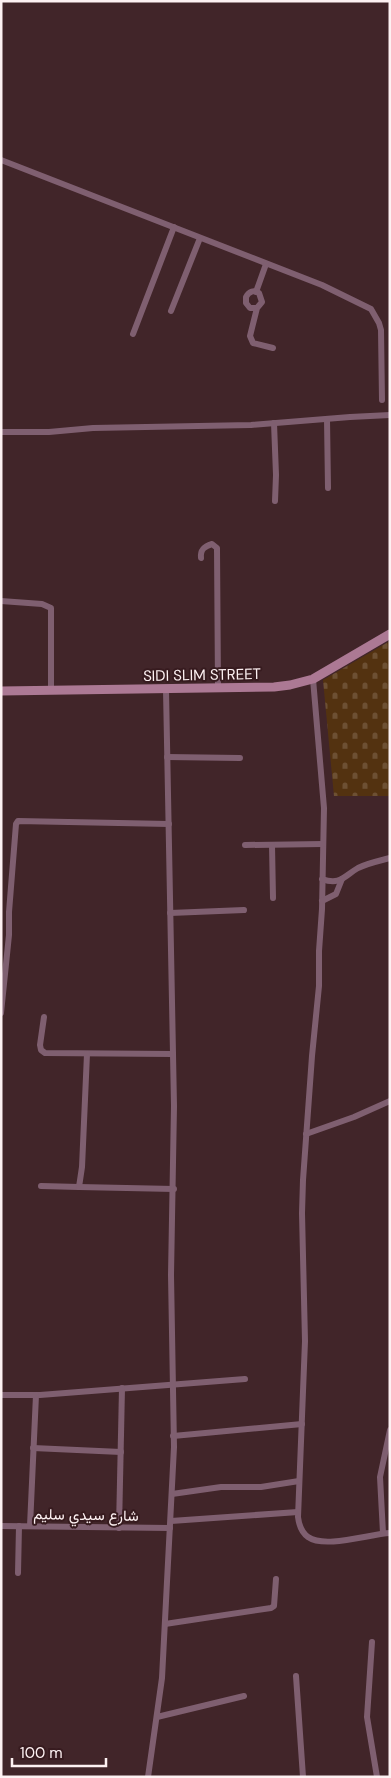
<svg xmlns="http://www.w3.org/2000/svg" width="391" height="1778" font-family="'DM Sans',Vazirmatn,sans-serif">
<defs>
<pattern id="cemetery-stones" width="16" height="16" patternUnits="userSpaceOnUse" patternTransform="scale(1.25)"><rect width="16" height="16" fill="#533210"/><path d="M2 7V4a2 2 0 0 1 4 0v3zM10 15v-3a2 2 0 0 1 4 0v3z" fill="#6d5033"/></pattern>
</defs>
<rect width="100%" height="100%" fill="#412529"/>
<polygon fill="url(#cemetery-stones)" points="390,641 390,796 334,796 323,680"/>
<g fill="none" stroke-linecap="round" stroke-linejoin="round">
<g stroke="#7f5f70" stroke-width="6">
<polyline points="1,160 322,285 371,309 379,323 381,330 382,400"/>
<polyline points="256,292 266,264"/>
<path d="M257 308H250L246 303V297C249 291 254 290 259 293L262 302 257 308 250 336 253 343 273 348"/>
<polyline points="171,311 200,238"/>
<polyline points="133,334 174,227"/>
<polyline points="327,419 328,488"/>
<polyline points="274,423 276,475 275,501"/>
<polyline points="1,432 49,432 93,428 251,425 350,417 390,415"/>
<path d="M201 558C200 549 205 546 212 544L217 548 218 688"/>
<polyline points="1,601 42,604 51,608 51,691"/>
<path d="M313 679 324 808 322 909 319 951V986L312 1056 303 1180 302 1213 305 1341 298 1517C299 1525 301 1532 308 1537 325 1549 369 1534 390 1533"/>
<polyline points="167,757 240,758"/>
<polyline points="245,845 323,844"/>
<polyline points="272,845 273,898"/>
<path d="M322 879C340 886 344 876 358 868 368 863 379 861 390 858"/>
<polyline points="322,901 336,894 342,879"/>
<polyline points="170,913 244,910"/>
<polyline points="1,1013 9,935 9,912 16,824 18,821 169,824"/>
<polyline points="44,1017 40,1045 41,1050 45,1053 173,1054"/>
<polyline points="306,1134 354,1117 390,1101"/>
<polyline points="41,1186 79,1187 82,1167 87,1054"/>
<polyline points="79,1187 174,1189"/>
<polyline points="1,1395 40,1395 245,1379"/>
<polyline points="173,1436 302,1424"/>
<polyline points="33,1448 121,1452"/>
<polyline points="172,1494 221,1487 261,1487 299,1481"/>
<polyline points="171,1521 298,1512"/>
<polyline points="1,1526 170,1528"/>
<polyline points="30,1526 36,1395"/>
<polyline points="119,1528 122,1388"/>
<polyline points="383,1533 380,1477 390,1430"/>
<polyline points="18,1573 19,1526"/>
<polyline points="165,1624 271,1608 274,1606 276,1579"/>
<polyline points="372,1642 367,1717 377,1777"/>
<polyline points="296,1676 303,1777"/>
<polyline points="157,1717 244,1696"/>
<polyline points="148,1777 162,1678 174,1447 171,1275 174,1106 166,690"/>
</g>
<polyline stroke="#ac7994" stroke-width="9" points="1,691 274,687 290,685 313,679 390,634"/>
</g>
<g text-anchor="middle" stroke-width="4" stroke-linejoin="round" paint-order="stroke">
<g font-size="15" fill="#fdf1f2" stroke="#371b1f">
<text transform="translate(202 675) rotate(-1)" y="5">SIDI SLIM STREET</text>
<text transform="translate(86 1515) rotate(1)" y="5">شارع سيدي سليم</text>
</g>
</g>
<rect width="391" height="1778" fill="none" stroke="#fdf1f2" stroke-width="5"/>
<path d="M12 1758v8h94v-8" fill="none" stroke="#fdf1f2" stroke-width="2.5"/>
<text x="20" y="1758" font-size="15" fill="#fdf1f2" stroke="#371b1f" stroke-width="4" paint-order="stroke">100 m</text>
</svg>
